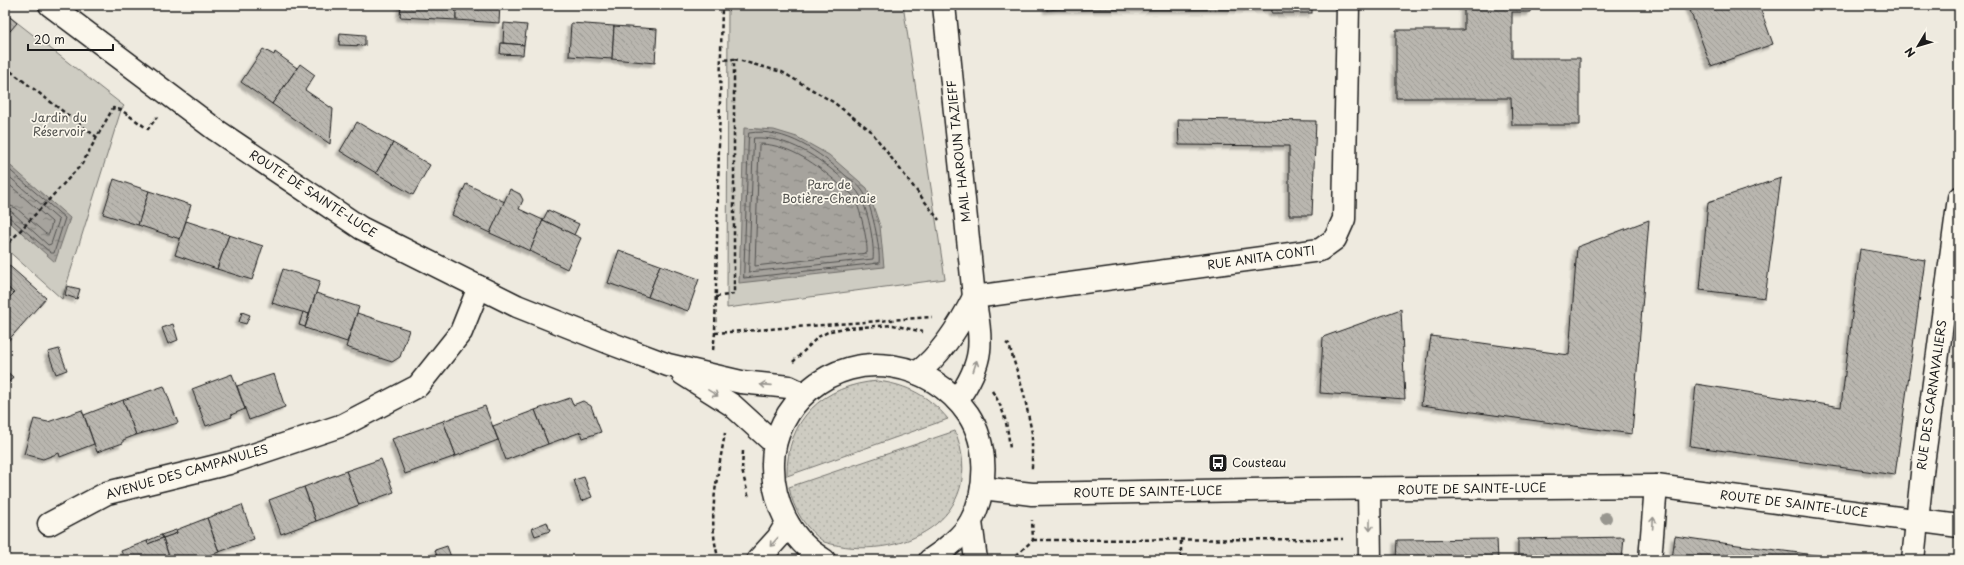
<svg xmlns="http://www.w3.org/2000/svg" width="1964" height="565" font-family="'Playpen Sans',sans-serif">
<defs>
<pattern id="grass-dots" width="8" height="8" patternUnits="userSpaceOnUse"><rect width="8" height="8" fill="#ceccc2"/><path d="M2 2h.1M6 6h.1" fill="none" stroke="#b0afa6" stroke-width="1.8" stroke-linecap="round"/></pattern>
<pattern id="water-ripples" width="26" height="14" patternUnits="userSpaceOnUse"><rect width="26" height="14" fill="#a6a39d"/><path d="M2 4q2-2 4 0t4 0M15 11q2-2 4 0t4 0" fill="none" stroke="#86847f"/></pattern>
<pattern id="building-back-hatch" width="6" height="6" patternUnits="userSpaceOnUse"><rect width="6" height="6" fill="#b9b6af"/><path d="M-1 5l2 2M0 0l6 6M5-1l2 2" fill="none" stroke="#9e9c96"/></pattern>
<filter id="shadow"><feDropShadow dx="-3.5" dy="3.5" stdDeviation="1" flood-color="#0004"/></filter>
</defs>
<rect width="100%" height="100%" fill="#eeeadf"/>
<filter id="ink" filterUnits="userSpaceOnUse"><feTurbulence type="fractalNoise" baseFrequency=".025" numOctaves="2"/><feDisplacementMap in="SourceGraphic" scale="8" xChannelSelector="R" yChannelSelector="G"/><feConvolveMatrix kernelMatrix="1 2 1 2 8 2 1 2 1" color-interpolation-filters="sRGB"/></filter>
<g filter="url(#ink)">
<g fill="url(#grass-dots)" stroke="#75746f">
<path d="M878 381C908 385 929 396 948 419L787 476C786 419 823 385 878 381Z"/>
<path d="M955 431C990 518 900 565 824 542 806 529 793 510 789 487Z"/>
</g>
<g fill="#ceccc2" stroke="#75746f">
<polygon points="728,5 903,5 945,279 727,308"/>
<polygon points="5,13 124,106 121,110 62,299 5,248"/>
</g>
<g fill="url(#water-ripples)" stroke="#6f6d69">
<polygon points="744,128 774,130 797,137 829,155 867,188 880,226 884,267 739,283"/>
<polygon points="5,161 70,218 55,262 5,218"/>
</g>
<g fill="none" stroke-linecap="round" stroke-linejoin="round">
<g stroke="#535250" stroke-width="1">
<path d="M749 133C785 127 821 153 846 176 851 180 858 184 862 190 871 201 881 249 879 263L744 278Z"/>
<path d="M754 138C788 136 819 158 843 179 848 184 856 188 859 194 867 206 875 244 873 259L749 272Z"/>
<path d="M761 144C791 145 817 165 839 184 844 188 850 192 853 196 860 206 868 242 867 253L755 266 759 146Z"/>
<polyline points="5,166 65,218 54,253 51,253 9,217 5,215"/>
<polyline points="5,173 59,220 51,244 48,245 12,212 5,210"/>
<polyline points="5,181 52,222 49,234 46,234 16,208 5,204"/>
</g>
</g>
<g fill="url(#building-back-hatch)" stroke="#1c1c1c" filter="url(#shadow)">
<polygon points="401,5 456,5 456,20 400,17"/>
<polygon points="456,5 500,5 499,23 456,20"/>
<polygon points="1047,5 1060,5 1060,9 1047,10"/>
<polygon points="1060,5 1259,5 1260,9 1060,9"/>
<polygon points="1259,5 1272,5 1272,9 1260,9"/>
<rect x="1272" y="5" width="40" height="8"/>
<polygon points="1464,5 1531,5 1531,12 1512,12 1512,58 1580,58 1580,125 1512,125 1511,98 1396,98 1396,30 1464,30"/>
<polygon points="1688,5 1759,5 1773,44 1711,66"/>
<polygon points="5,13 17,23 10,31 5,27"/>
<polygon points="504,23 527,25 524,45 503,43"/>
<polygon points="571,23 614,26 612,59 569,56"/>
<polygon points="614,26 657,29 655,63 612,59"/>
<polygon points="340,33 365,35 365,46 339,45"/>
<polygon points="501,43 524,45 523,55 500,54"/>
<polygon points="263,49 274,55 275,52 297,68 272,104 241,82"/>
<polygon points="300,64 315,75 305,90 333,109 330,144 272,104"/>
<polygon points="1178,119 1316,121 1312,215 1289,215 1289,146 1179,145"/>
<polygon points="357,122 393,143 376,173 340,151"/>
<polygon points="393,143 430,165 413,195 376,173"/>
<polygon points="1781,178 1765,298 1700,290 1708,202"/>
<polygon points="114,179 149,191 138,225 103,214"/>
<polygon points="466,184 505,202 490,233 452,215"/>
<polygon points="510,189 520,194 523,200 519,209 543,220 530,251 490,233"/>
<polygon points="149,191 191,205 180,239 138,225"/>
<polygon points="548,210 579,224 574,235 543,220"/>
<polygon points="543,220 581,238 567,269 530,251"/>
<polygon points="1649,220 1632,434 1421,405 1431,336 1569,355 1577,247"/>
<polygon points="186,221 229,235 217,269 175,255"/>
<polygon points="229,235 263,246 252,280 217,269"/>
<polygon points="1860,249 1925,260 1895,475 1690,446 1696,384 1841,407"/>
<polygon points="619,250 660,265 648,297 608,283"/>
<polygon points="5,262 46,298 5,344 5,302 14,293 5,285"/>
<polygon points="660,265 699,279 688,311 648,297"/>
<polygon points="283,269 320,281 309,314 272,303"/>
<polygon points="67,286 80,289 77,299 65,295"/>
<polygon points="316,293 359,307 347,342 305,328"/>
<polygon points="1401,309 1405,399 1320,393 1323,337"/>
<polygon points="242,312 250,315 246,324 239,322"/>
<polygon points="303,312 309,314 305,327 299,325"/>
<polygon points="357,313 409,330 400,357 392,362 346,347"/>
<polygon points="173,324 178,340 168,344 162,328"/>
<polygon points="59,349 67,370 56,374 48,352"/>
<polygon points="5,370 13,377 5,387"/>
<polygon points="232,374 245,409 231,415 232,417 206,426 192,389"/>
<polygon points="274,374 285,407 249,420 237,386"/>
<polygon points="164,386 178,423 136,435 123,400"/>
<polygon points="570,398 573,405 583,401 591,406 601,432 583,438 581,432 548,444 535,410"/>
<polygon points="123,400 136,435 123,440 123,443 97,452 84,415"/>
<polygon points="485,406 498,440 456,456 443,421"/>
<polygon points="82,410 94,444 60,457 59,453 43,459 24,454 34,419 48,422"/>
<polygon points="535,410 548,444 506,460 493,426"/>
<polygon points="443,421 456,456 405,474 392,439"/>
<polygon points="381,459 394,492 359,505 346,471"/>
<polygon points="346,471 359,505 316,521 304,487"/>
<polygon points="584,477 592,497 581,501 574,480"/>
<polygon points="304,487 316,521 281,534 269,500"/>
<polygon points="242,505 254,539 219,552 207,518"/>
<polygon points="207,518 219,552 197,560 170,560 163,538 177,533 176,530"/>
<polygon points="547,522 550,531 535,536 532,528"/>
<polygon points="176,530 177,533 163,538 161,535"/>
<polygon points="161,535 163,538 148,544 147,541"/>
<polygon points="1675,536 1715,542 1853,560 1672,560"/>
<polygon points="1624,537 1622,560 1518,560 1518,539"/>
<polygon points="163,538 170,560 125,560 121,551 147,541 148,544"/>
<polygon points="1497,539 1498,560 1396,560 1397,540"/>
<polygon points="447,546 451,557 438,560 435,550"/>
</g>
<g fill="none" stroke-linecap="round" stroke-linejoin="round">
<defs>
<g id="street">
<path d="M944 5 974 297C982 342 985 361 957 400"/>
<polyline points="974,297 1320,250 1335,239 1344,219 1348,5"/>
<path d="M917 373C942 354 960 325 974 297"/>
<polyline points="1369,489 1370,560"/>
<polyline points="971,522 976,560"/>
<polyline points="49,524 107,493 229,463 343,425 418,386 461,332 479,287"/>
<polyline points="758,560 778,538 787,523"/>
<polyline points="1650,560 1656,486"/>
<polyline points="1913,560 1923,464 1959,198"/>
</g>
<g id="secondary">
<polyline points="50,5 216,130 361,228 517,306 615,345 668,365 741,382 789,387 804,394"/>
<polyline points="683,374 732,405 775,444"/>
<polyline points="982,488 1032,494 1305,489 1656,486 1959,526"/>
<path d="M824 560C790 540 772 502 773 463 773 435 788 408 809 390 858 348 931 361 968 414 988 444 988 489 971 521 964 535 944 551 930 560"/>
</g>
</defs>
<use href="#street" stroke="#1c1c1c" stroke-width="25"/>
<use href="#secondary" stroke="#1c1c1c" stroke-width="25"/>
<g stroke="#1c1c1c" stroke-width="2.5" stroke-dasharray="4 3" stroke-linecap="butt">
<polyline points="734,59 782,72 833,102 870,130 939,220"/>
<polyline points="5,67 98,138"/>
<polyline points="5,247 82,164 113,108 121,110 148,129 157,117"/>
<polyline points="716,297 734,294 734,59 721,60"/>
<polyline points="715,333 932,317"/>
<polyline points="1006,343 1009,345 1024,394 1032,433 1032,469"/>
<polyline points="713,350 715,333 722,5"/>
<polyline points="793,362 818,337 830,331 845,328 893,325 923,332"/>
<path d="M992 391C1005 410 1008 428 1010 450"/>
<polyline points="743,451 742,470 749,499"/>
<polyline points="1033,540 1343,539"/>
<polyline points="1181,541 1181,560"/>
<path d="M719 560C706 518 718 475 725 433"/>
<polyline points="1011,560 1033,540 1032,520"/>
</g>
<use href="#street" stroke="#fbf7ec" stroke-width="22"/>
<use href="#secondary" stroke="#fbf7ec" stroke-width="22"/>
</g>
<circle fill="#98968f" cx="1606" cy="518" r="6"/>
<defs><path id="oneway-shaft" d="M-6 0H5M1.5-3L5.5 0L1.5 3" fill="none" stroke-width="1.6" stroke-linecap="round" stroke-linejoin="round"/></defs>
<g stroke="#97948e">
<use href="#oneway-shaft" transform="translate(975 366) rotate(-72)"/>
<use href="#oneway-shaft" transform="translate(766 385) rotate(-176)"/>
<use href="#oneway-shaft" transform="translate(713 393) rotate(32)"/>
<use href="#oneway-shaft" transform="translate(1653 523) rotate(-86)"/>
<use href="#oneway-shaft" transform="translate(1370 525) rotate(90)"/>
<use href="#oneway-shaft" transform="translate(774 542) rotate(131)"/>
</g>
</g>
<defs>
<symbol id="bus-square" viewBox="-11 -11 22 22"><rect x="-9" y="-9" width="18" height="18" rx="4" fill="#1c1c1c" stroke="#fbf7ec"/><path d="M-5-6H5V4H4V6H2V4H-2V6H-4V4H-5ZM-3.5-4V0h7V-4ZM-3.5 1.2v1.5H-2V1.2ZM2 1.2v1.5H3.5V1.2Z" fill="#fff"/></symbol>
</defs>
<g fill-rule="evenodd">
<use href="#bus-square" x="1207" y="452" width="22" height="22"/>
</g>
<g text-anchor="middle" stroke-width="3.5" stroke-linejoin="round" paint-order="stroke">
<g font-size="12" fill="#51514e" stroke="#fbf7ec">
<text x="59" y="122">Jardin du<tspan x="59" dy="14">Réservoir</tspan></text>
<text x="829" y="189">Parc de<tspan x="829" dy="14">Botière-Chenaie</tspan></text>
</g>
<g font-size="12" fill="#1c1c1c" stroke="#fbf7ec">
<text transform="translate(959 151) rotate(-96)" y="4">MAIL HAROUN TAZIEFF</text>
<text transform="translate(313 194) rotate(33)" y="4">ROUTE DE SAINTE-LUCE</text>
<text transform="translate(1261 258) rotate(-8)" y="4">RUE ANITA CONTI</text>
<text transform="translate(1932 395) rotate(-82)" y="4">RUE DES CARNAVALIERS</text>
<text transform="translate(187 472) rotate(-16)" y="4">AVENUE DES CAMPANULES</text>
<text transform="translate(1472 489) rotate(-1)" y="4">ROUTE DE SAINTE-LUCE</text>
<text transform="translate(1148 492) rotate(-1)" y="4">ROUTE DE SAINTE-LUCE</text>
<text transform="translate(1794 504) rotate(7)" y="4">ROUTE DE SAINTE-LUCE</text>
</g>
<g font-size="12" fill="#1c1c1c" stroke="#fbf7ec" text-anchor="start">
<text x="1232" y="467">Cousteau</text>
</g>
</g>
<rect width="1964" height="565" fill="none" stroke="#fbf7ec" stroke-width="20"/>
<rect x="10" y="10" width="1944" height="545" fill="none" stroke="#1c1c1c" stroke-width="1.5" filter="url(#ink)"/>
<g transform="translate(1918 46) rotate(232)" stroke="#fbf7ec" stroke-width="3" paint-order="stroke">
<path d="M0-3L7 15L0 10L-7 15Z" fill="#1c1c1c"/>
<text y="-6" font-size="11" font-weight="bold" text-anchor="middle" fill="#1c1c1c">N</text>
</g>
<path d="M28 44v6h85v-6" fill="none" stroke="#1c1c1c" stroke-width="2"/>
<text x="34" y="44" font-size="12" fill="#1c1c1c" stroke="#fbf7ec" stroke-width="3" paint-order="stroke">20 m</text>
</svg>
